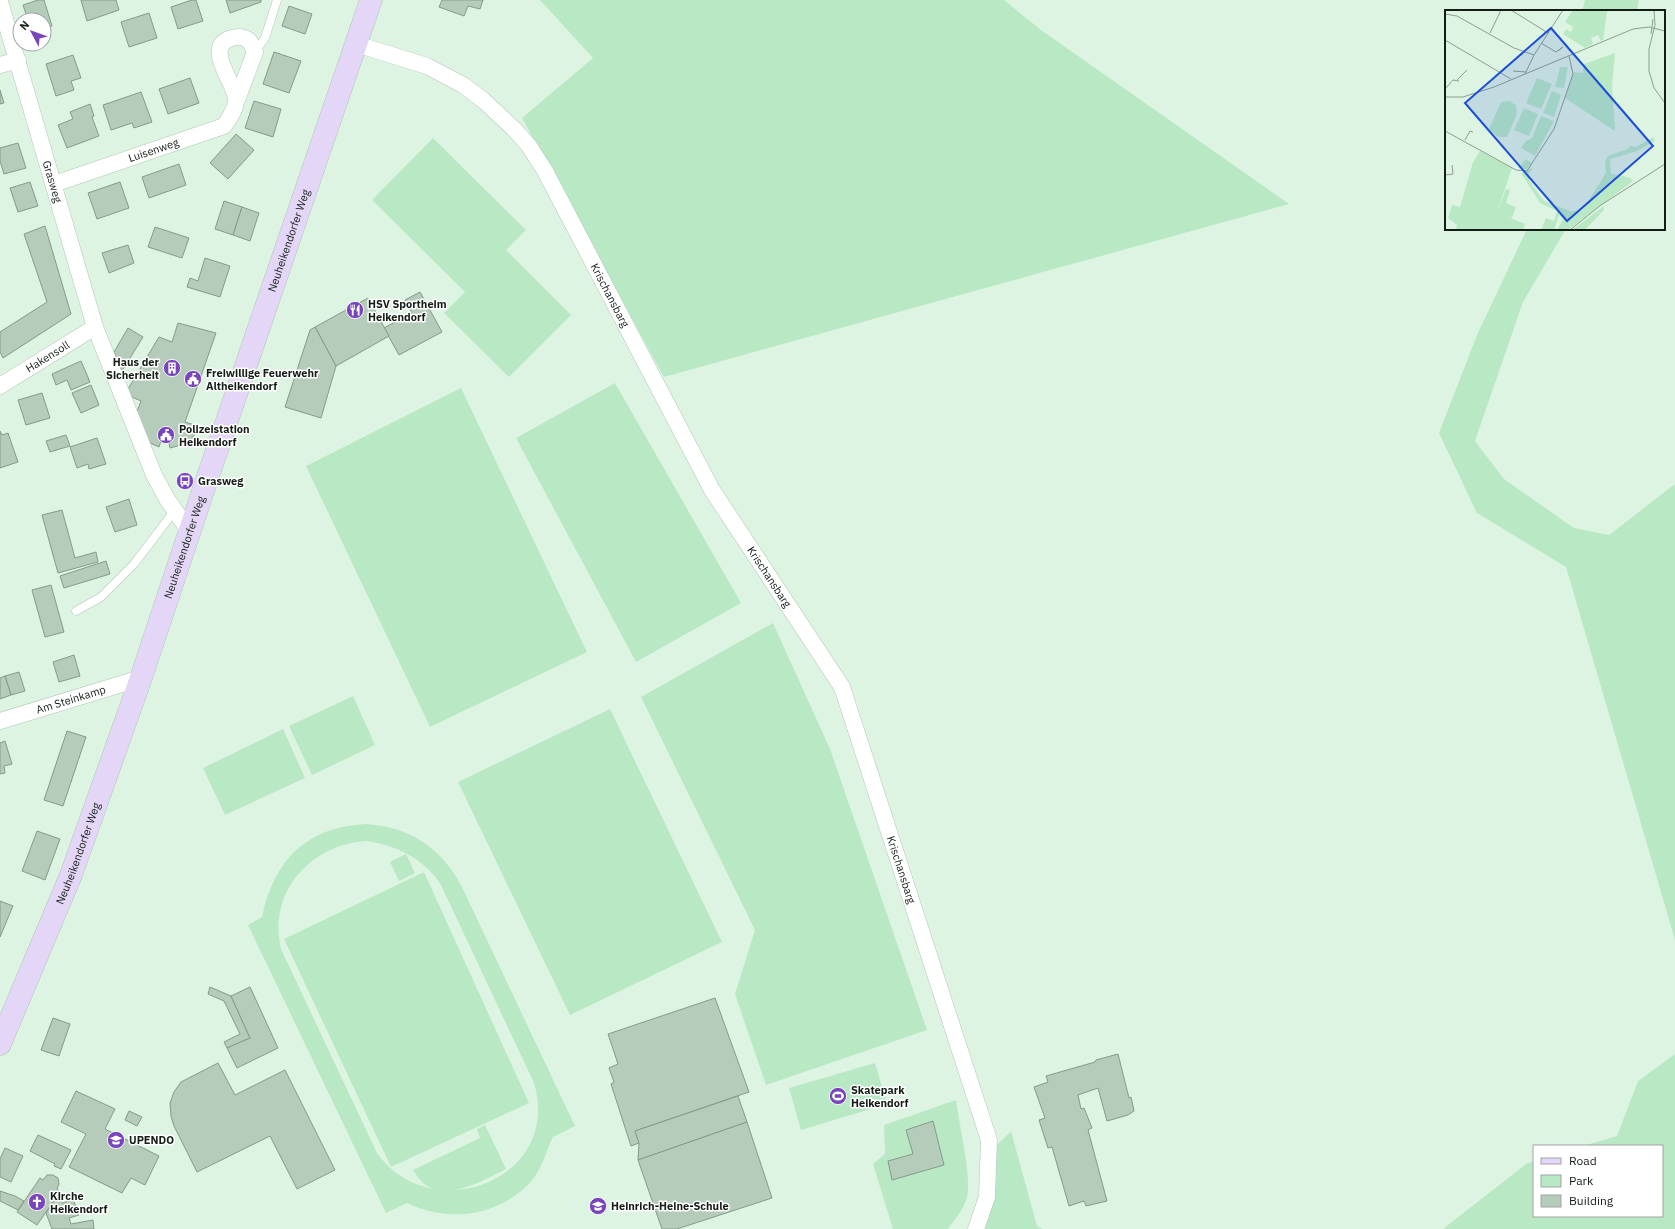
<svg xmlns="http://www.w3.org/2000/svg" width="1675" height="1229" font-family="'IBM Plex Sans',sans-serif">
<rect width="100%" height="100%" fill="#def4e2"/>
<g fill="#b9e9c4" fill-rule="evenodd">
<polygon points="540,0 1004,0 1041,30 1289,204 664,377 522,118 593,58"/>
<polygon points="1585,0 1639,0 1637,11 1582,11"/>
<polygon points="433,138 526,230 506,250 571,315 509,377 444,313 465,292 372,200"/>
<polygon points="1527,229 1566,229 1523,302 1475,441 1504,479 1574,528 1609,535 1675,484 1675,940 1566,567 1477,513 1439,433 1477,335"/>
<polygon points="615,383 741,603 636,662 516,438"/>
<polygon points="461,388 587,652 430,727 306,466"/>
<polygon points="773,623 830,749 927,1030 766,1085 735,994 755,930 641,697"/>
<polygon points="353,696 375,745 312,775 289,726"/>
<polygon points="610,709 722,942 570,1015 458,782"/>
<polygon points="283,729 305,778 225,815 203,768"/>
<path d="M366 824C410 827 440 847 461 885L575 1126 553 1137C547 1149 544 1162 537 1173 531 1183 522 1191 513 1197 479 1219 442 1219 407 1203L386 1213 248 925 262 917C274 860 306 827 366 824ZM366 841C396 845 422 858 440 883L534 1083C563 1180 431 1229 377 1153L281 949C268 892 310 845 366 841Z"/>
<polygon points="406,854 415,873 399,881 390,862"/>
<polygon points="424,872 529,1103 391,1167 284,939"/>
<polygon points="1675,1054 1675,1229 1443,1229 1526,1164 1534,1161 1534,1216 1662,1216 1662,1146 1583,1146 1617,1136 1638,1081"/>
<polygon points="875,1063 887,1104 801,1130 789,1088"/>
<path d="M956 1100C959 1124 972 1177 967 1198 963 1210 955 1219 948 1229H893L873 1164 885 1154 884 1125Z"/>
<path d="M485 1125 506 1169C477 1183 435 1210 413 1170L480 1138 477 1129Z"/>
<polygon points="1011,1131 1037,1226 1043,1229 981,1229 995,1147"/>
</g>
<g fill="#b6ccbb" stroke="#859a89">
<polygon points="38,0 44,0 52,26 44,28 44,20 28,20 23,5"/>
<polygon points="81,0 116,0 119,10 87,21"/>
<polygon points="192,0 196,0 203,21 178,29 171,7"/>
<polygon points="226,0 261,0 261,2 230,13"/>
<polygon points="442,0 483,0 480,9 468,6 464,16 439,7"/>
<polygon points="289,6 312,14 305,34 282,26"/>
<polygon points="149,13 157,38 129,47 121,22"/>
<polygon points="274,52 301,61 289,93 263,84"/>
<polygon points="73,55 81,78 71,81 74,90 56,96 46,64"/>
<polygon points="190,78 199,103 168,114 159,89"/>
<polygon points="0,90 4,103 0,104"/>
<polygon points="141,92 152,122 134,128 132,123 111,130 103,105"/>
<polygon points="254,101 281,109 273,137 245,128"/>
<polygon points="90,104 94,116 92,117 99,136 67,148 58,125 73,119 70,112"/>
<polygon points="236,134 254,150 228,179 210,163"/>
<polygon points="18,143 26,168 4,174 0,161 0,148"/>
<polygon points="179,164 186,185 149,198 142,177"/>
<polygon points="30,182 38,206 18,212 10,188"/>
<polygon points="120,182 129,208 97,219 88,193"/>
<polygon points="224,201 242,207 233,235 215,229"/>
<polygon points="242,207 259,213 250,241 233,235"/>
<polygon points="45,226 71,314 3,358 0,352 0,332 47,302 24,234"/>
<polygon points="155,227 189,238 182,258 148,247"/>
<polygon points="128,245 134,263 109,273 102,253"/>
<polygon points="205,258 230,266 220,297 187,287 190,278 198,281"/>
<polygon points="420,292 442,332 399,355 384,328 412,313 405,300"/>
<polygon points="368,298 389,336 336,366 315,327"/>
<polygon points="178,323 216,333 185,422 198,426 196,432 191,440 181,445 170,448 169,443 161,441 159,447 150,443 144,438 137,412 141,401 125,394 159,337 172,342"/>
<polygon points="315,327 336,366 321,418 285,407 310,330"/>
<polygon points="128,328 143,337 122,371 114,352"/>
<polygon points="81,361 90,382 71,390 67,380 56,385 52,374"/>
<polygon points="91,385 99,405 81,413 72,393"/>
<polygon points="42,393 50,418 26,425 18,400"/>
<polygon points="0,431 2,435 8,433 18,462 0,468"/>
<polygon points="66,435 70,446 50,452 46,441"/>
<polygon points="97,438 106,464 89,469 88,464 77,468 70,447"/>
<polygon points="129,499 137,525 115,532 106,507"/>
<polygon points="62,510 75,558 96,552 98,562 58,573 42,515"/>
<polygon points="106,561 110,574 64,588 60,576"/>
<polygon points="51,585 64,632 45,637 32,590"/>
<polygon points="74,655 80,676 59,682 53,662"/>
<polygon points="19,672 25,691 11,695 5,676"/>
<polygon points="5,676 11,695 0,699 0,678"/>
<polygon points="67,731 86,737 63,806 44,800"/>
<polygon points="5,741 12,764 4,766 5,773 0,774 0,743"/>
<polygon points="37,831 60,839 45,880 22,871"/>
<polygon points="0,901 13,906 0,937"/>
<polygon points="210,987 231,996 250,1038 227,1048 224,1042 240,1034 224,1001 208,994"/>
<polygon points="250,987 278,1048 237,1068 227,1048 250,1038 231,996"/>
<polygon points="715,998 749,1092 635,1131 639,1143 631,1146 611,1084 614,1082 609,1068 618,1064 608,1034"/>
<polygon points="53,1018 70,1024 59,1056 41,1050"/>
<polygon points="1118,1054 1129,1098 1131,1097 1134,1111 1128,1115 1107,1121 1098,1088 1078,1095 1081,1109 1084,1108 1092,1128 1088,1130 1107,1201 1086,1206 1084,1201 1069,1206 1052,1147 1048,1148 1039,1120 1045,1118 1034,1087 1048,1082 1046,1076 1095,1062 1096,1060"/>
<polygon points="218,1063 235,1095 285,1070 335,1170 297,1189 270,1136 197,1172 174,1126 171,1116 170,1103 174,1092 181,1082"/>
<polygon points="76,1091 115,1109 105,1129 159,1156 145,1185 131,1178 122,1193 69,1167 86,1134 61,1122"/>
<polygon points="738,1096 747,1122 638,1160 639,1143 635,1131"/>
<polygon points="129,1111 142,1117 137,1126 125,1120"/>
<polygon points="933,1121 944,1165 892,1180 888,1161 913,1154 906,1130"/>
<polygon points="747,1122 772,1198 677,1229 662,1229 638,1160"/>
<polygon points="38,1135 71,1150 61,1169 54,1166 55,1164 30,1151"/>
<polygon points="5,1148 23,1156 11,1182 0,1177 0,1159"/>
<polygon points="47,1175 53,1175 58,1178 59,1184 57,1189 60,1192 37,1225 17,1212 40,1178 43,1180"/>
<polygon points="0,1191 15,1196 24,1201 18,1210 0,1201"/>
<polygon points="57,1196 63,1203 73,1199 79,1215 69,1218 71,1224 93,1220 94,1229 52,1229 46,1213"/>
</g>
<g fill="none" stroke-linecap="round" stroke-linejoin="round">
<defs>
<g id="lane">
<polyline points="255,52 265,38 277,0"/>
<polyline points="76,611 101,597 134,564 175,510"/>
</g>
<g id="street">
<path id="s1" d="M0 2 95 327 154 475 167 499 190 532"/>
<path id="s2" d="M356 44 427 66 463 85 483 100 514 129 529 146 545 171 712 490 842 687 989 1140 987 1197 976 1229"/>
<polyline points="0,65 18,60"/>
<path id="s3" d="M54 184 224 126C229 118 236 110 236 100 237 86 204 49 229 39 234 37 238 36 244 38 251 40 252 46 255 52L237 100"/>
<path id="s4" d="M0 386 95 327"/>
<path id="s5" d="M0 721 141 678"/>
</g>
<g id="secondary">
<path id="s6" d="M0 1044 71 875 141 678 204 488 371 0"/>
</g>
</defs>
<use href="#lane" stroke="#b2c7b6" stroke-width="9"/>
<use href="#street" stroke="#b2c7b6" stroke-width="17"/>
<use href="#secondary" stroke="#b2c7b6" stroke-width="23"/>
<use href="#lane" stroke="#fff" stroke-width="8"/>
<use href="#street" stroke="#fff" stroke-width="16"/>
<use href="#secondary" stroke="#e3d6f6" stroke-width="22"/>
</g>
<defs>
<symbol id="restaurant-disc" viewBox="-11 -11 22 22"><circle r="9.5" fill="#7945bc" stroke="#fff"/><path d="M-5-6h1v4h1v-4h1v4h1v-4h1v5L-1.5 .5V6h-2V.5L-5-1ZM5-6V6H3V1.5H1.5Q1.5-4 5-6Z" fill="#fff"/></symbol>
<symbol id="building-disc" viewBox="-11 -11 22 22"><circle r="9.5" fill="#7945bc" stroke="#fff"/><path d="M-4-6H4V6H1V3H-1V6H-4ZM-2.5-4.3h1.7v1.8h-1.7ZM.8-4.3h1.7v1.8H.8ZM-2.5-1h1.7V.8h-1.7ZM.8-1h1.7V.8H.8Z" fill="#fff"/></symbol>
<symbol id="civic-disc" viewBox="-11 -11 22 22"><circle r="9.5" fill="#7945bc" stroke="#fff"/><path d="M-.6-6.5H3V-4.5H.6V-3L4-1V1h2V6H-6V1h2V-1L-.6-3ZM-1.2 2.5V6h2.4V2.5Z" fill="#fff"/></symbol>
<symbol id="bus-disc" viewBox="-11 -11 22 22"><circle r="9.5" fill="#7945bc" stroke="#fff"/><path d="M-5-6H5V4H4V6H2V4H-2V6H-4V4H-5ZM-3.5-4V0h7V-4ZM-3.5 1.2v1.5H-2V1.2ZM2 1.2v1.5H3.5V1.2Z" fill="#fff"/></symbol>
<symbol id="stadium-disc" viewBox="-11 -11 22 22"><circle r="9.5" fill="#7945bc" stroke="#fff"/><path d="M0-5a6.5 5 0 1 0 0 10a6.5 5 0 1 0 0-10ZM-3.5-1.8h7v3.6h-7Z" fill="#fff"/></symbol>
<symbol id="school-disc" viewBox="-11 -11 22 22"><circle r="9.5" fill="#7945bc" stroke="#fff"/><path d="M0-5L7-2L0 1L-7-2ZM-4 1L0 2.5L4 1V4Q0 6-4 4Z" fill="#fff"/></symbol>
<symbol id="church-disc" viewBox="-11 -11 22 22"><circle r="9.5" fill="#7945bc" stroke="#fff"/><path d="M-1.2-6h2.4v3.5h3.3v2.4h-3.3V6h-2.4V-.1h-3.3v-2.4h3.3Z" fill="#fff"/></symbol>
</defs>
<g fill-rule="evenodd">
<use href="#restaurant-disc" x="345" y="300" width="20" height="20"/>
<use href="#building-disc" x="162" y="358" width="20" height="20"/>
<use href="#civic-disc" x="183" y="369" width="20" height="20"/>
<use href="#civic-disc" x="156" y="425" width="20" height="20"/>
<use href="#bus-disc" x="175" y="471" width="20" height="20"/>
<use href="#stadium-disc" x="828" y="1086" width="20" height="20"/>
<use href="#school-disc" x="106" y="1130" width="20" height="20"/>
<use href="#church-disc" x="27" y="1192" width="20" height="20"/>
<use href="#school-disc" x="588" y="1196" width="20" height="20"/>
</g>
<g text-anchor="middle" stroke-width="3" stroke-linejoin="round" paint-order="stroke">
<g font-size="11" fill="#141c16" stroke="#fff">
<text dy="4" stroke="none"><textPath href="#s3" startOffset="105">Luisenweg</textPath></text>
<text dy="4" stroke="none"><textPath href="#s1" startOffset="187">Grasweg</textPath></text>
<text dy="4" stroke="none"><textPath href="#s6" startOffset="854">Neuheikendorfer Weg</textPath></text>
<text dy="4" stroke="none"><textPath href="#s2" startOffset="375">Krischansbarg</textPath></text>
<text dy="4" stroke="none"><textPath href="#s4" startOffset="56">Hakensoll</textPath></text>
<text dy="4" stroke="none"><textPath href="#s6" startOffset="530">Neuheikendorfer Weg</textPath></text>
<text dy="4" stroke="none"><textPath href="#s2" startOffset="699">Krischansbarg</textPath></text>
<text dy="4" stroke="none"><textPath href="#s5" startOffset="74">Am Steinkamp</textPath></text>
<text dy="4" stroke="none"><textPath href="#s6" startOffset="206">Neuheikendorfer Weg</textPath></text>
<text dy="4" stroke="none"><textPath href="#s2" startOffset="1023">Krischansbarg</textPath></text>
</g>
<g font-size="11" font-weight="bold" fill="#141c16" stroke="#fff" text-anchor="start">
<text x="368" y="308">HSV Sportheim<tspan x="368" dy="13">Heikendorf</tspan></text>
<text x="159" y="366" text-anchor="end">Haus der<tspan x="159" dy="13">Sicherheit</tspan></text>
<text x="206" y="377">Freiwillige Feuerwehr<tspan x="206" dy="13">Altheikendorf</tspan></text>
<text x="179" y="433">Polizeistation<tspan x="179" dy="13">Heikendorf</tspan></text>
<text x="198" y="485">Grasweg</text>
<text x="851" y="1094">Skatepark<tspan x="851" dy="13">Heikendorf</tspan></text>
<text x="129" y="1144">UPENDO</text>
<text x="50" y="1200">Kirche<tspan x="50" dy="13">Heikendorf</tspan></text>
<text x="611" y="1210">Heinrich-Heine-Schule</text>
</g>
</g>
<g transform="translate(1445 10)">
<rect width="220" height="220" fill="#def4e2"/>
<path d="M128 0H169L162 1 158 30 156 31 153 25 146 28 148 34 140 38 118 24 121 19 126 22 128 17 120 12ZM170 43 167 76 170 121 120 88 129 62 138 63 139 54ZM115 57H123L119 78 110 77ZM92 68 107 74 96 99 81 93ZM107 81 116 85 109 107 98 103ZM64 91 71 95 72 104 62 127H53L44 119 56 92ZM79 98 93 104 84 126 69 120ZM96 106 109 111 90 146 76 138 81 131 87 128ZM208 127 210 131 192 141 165 149 166 164 183 167 188 170 187 172 123 220H112L118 209 114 205 109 220H96L101 208 109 211 112 201 95 193 76 163 88 158 83 166 85 172 99 191 125 201H137L161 163 160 153 163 146 183 139 185 136 191 137ZM35 141 67 158 52 202 61 179 65 180 61 193 71 197 67 208 61 206 80 214 78 220H11L12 215 3 208 7 195 15 197 28 152ZM81 149 87 153 82 159 73 158ZM159 196V200L140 220H127Z" fill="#b9e9c4"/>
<path fill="none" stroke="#8d9e90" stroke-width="1" d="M66 0 103 23M209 0 210 15 204 39V61L209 78 220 93M0 4 12 6 69 38 89 45M45 23 56 0M206 24 208 9M0 30 66 69M96 33 111 42 118 37 113 41M68 61 81 62M80 64 89 45 118 0M12 70 22 60M0 79 8 70 14 71M0 87H18L49 77 188 19 204 17 220 21M0 121 71 160 82 161 109 119 128 64 124 46M20 130 25 121 28 122M0 165 8 164 7 155M125 220 156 195 220 154"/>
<path fill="#1d4ed8" fill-opacity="0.15" stroke="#1d4ed8" stroke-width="2" d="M106 18 208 136 122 211 20 93Z"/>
<rect width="220" height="220" fill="none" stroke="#141c16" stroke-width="2"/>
</g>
<rect x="1533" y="1145" width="130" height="72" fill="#ffffff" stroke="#a1a4a2"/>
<rect x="1541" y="1158" width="20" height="6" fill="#e3d6f6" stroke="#a1a4a2"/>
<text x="1569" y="1165" font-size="12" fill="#141c16">Road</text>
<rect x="1541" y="1175" width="20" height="12" fill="#b9e9c4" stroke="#a1a4a2"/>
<text x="1569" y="1185" font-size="12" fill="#141c16">Park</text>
<rect x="1541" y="1195" width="20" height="12" fill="#b6ccbb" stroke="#a1a4a2"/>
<text x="1569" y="1205" font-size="12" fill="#141c16">Building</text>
<g transform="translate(32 32) rotate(311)"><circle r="19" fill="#ffffff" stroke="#a1a4a2"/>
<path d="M0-3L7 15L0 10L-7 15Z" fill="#7945bc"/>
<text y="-6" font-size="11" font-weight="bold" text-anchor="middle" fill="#141c16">N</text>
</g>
</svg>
